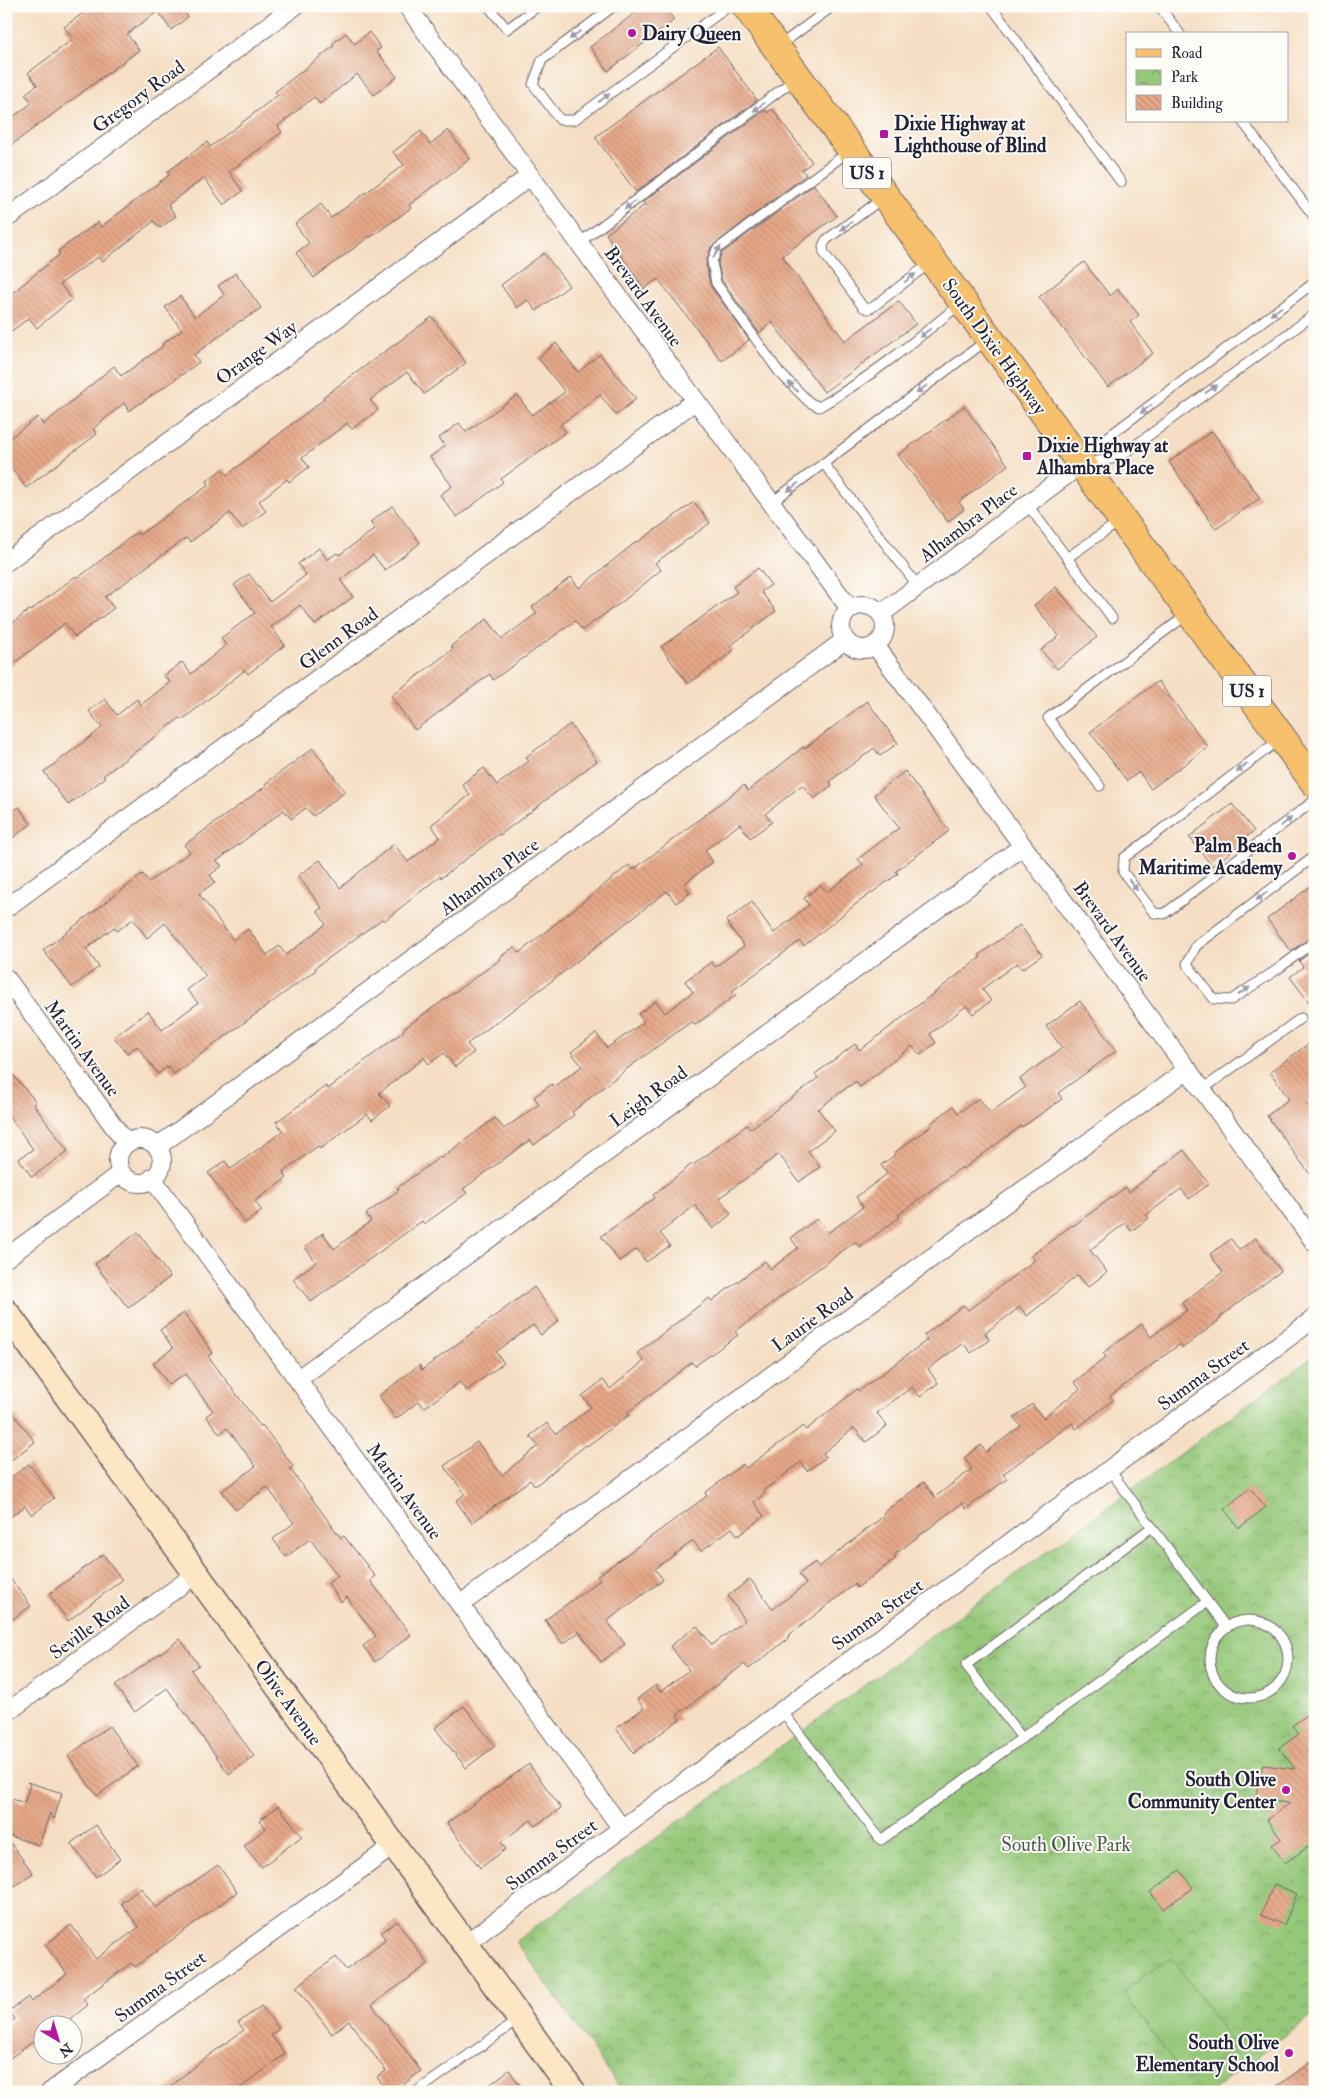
<svg xmlns="http://www.w3.org/2000/svg" width="1321" height="2098" font-family="'IM FELL Double Pica',serif">
<defs>
<pattern id="park-crowns" width="20" height="18" patternUnits="userSpaceOnUse" patternTransform="scale(1.25)"><rect width="20" height="18" fill="#95c879"/><path d="M2 6a3 3 0 1 1 6 0M12 15a3 3 0 1 1 6 0" fill="none" stroke="#79a264"/></pattern>
<pattern id="building-back-hatch" width="6" height="6" patternUnits="userSpaceOnUse" patternTransform="scale(1.25)"><rect width="6" height="6" fill="#e5a787"/><path d="M-1 5l2 2M0 0l6 6M5-1l2 2" fill="none" stroke="#c48f75"/></pattern>
</defs>
<rect width="100%" height="100%" fill="#fdfcf7"/>
<filter id="ink" filterUnits="userSpaceOnUse"><feTurbulence type="fractalNoise" baseFrequency=".02" numOctaves="2"/><feDisplacementMap in="SourceGraphic" scale="10" xChannelSelector="R" yChannelSelector="G"/><feConvolveMatrix kernelMatrix="1 2 1 2 8 2 1 2 1" color-interpolation-filters="sRGB"/></filter>
<filter id="wash" filterUnits="userSpaceOnUse"><feTurbulence type="fractalNoise" baseFrequency=".0096" numOctaves="4" result="noise"/><feDisplacementMap in="SourceGraphic" scale="20" xChannelSelector="R" yChannelSelector="G"/><feGaussianBlur stdDeviation="1.12" result="paint"/><feColorMatrix in="noise" values="0 0 0 0 0 0 0 0 0 0 0 0 0 0 0 0 0 1.4 0 .05"/><feComposite in="paint" operator="in"/></filter>
<g filter="url(#wash)">
<rect width="100%" height="100%" fill="#f5dec3"/>
<polygon fill="url(#park-crowns)" stroke="#5c755a" points="1315,1355 1315,2013 1210,2092 623,2092 516,1941"/>
<polygon fill="#95c879" stroke="#5c755a" points="1171,1957 1235,2046 1188,2081 1123,1992"/>
<g id="blocks">
<g fill="url(#building-back-hatch)">
<polygon points="93,6 181,6 188,17 171,30 158,11 127,34 139,50 6,149 6,122 32,103 25,94 37,85 28,73 73,39 64,27"/>
<polygon points="644,6 664,6 674,20 608,71 590,47"/>
<polygon points="369,32 381,48 376,51 397,77 374,95 357,74 320,104 314,97 278,126 282,132 229,172 243,191 224,205 204,178 168,205 176,216 160,228 154,221 102,262 98,257 60,284 72,299 37,328 29,318 6,335 6,298 60,254 58,251 98,222 101,227 169,175 167,172 207,142 210,147 278,95 275,92 334,46 332,44 346,33 355,44"/>
<polygon points="718,47 757,100 636,192 595,137"/>
<polygon points="772,109 812,162 802,170 806,175 711,247 706,263 710,285 749,340 722,361 658,279 644,289 606,234 645,205 643,202 765,110 767,113"/>
<polygon points="448,130 470,159 409,205 411,208 371,237 370,236 314,278 296,253 309,243 295,224 321,204 331,218 404,165 393,152 421,131 430,144"/>
<polygon points="814,185 837,216 782,256 845,341 899,301 916,324 824,392 772,322 759,333 722,280 718,263 722,253"/>
<polygon points="544,253 569,286 536,311 528,300 517,308 501,285"/>
<polygon points="1084,262 1110,296 1118,289 1139,315 1130,322 1153,353 1108,387 1039,297"/>
<polygon points="236,273 261,308 242,321 241,320 194,355 199,362 183,374 129,411 124,403 93,429 97,434 26,488 6,461 6,441 38,417 43,425 114,366 121,376 163,346 162,344 182,330 165,307 180,296 195,317 224,295 218,286"/>
<polygon points="432,317 466,363 424,394 407,372 370,400 378,410 352,429 347,423 302,458 309,467 289,482 287,479 259,501 266,511 242,529 230,513 190,542 186,538 105,597 114,608 75,637 65,623 6,670 6,628 29,610 30,611 76,576 78,578 137,532 139,535 209,485 207,481 222,469 227,475 324,399 323,397"/>
<polygon points="556,343 578,372 600,354 636,399 616,415 600,395 560,425 566,432 501,479 503,482 457,517 440,495 452,486 430,457 445,446 439,438 459,423 466,432 517,395 532,415 565,392 538,358"/>
<polygon points="964,406 1008,465 959,502 964,509 948,522 898,455"/>
<polygon points="1212,431 1260,498 1216,529 1169,462"/>
<polygon points="694,502 710,523 655,563 661,570 623,601 582,630 575,621 493,680 490,674 415,730 391,696 453,649 451,646 487,619 502,639 537,613 532,607 571,577 579,588 637,541 638,542"/>
<polygon points="392,506 420,543 385,570 373,555 340,580 353,597 315,625 300,605 271,627 285,645 248,674 245,670 182,720 180,718 103,776 105,778 68,805 44,772 102,728 89,711 105,699 117,715 137,699 141,705 170,682 164,676 182,662 191,674 226,645 221,638 255,613 234,585 249,574 270,602 306,575 298,564 319,548 327,560 337,553 339,555 375,529 370,522"/>
<polygon points="758,568 771,585 761,592 776,611 730,646 733,651 688,684 661,647 737,592 733,587"/>
<polygon points="1056,587 1097,637 1057,669 1041,650 1059,636 1034,605"/>
<polygon points="1158,681 1208,747 1151,789 1139,772 1127,781 1090,732"/>
<polygon points="867,701 898,743 880,756 874,748 830,781 832,785 814,799 802,785 765,814 772,822 750,838 740,824 705,850 713,862 684,884 690,893 676,903 667,891 557,977 467,1044 474,1052 455,1067 444,1053 429,1064 424,1058 379,1093 390,1106 372,1120 367,1114 320,1149 318,1146 283,1172 287,1178 255,1201 262,1211 245,1223 208,1173 225,1161 231,1169 283,1131 276,1122 326,1086 328,1089 404,1031 403,1029 501,959 500,957 514,947 519,953 629,865 633,870 744,785 748,791 803,747 804,749"/>
<polygon points="570,724 597,761 500,835 499,834 441,878 440,876 384,921 382,919 315,968 316,970 174,1074 168,1066 158,1074 137,1046 127,1053 114,1037 148,1011 162,1030 198,1003 187,990 206,976 165,923 147,938 133,919 117,931 114,927 86,949 99,967 72,987 43,950 143,874 149,882 190,852 184,845 266,786 265,784 313,748 345,792 313,816 306,808 291,819 284,810 217,861 222,866 210,875 215,882 199,894 233,940 248,929 267,955 279,946 286,955 326,924 317,911 322,908 298,876 320,860 340,888 394,844 408,862 440,837 431,825 470,795 462,784 484,768 497,785 529,761 526,757"/>
<polygon points="905,771 949,831 896,871 898,874 856,904 804,946 800,941 732,991 736,995 695,1025 692,1021 624,1071 572,1112 574,1115 534,1145 530,1140 463,1189 467,1193 424,1224 422,1221 311,1302 293,1279 316,1262 305,1247 323,1233 334,1249 371,1221 366,1214 399,1190 397,1188 440,1157 441,1158 495,1118 504,1129 539,1104 534,1097 552,1084 554,1087 582,1066 571,1052 596,1033 607,1048 644,1022 638,1014 656,1001 665,1013 693,992 685,981 711,962 715,967 744,946 726,921 752,902 774,933 809,905 804,898 821,885 827,892 863,865 858,859 899,828 874,795"/>
<polygon points="1232,804 1254,831 1239,843 1240,845 1212,866 1189,837"/>
<polygon points="19,807 31,824 6,843 6,816"/>
<polygon points="1315,883 1315,935 1291,951 1267,919"/>
<polygon points="1020,925 1042,955 1022,969 1017,963 982,989 991,1001 973,1014 966,1006 930,1034 936,1043 920,1055 912,1046 860,1087 856,1081 818,1109 835,1131 808,1151 820,1167 799,1182 779,1154 719,1198 731,1214 713,1229 695,1205 660,1233 670,1246 646,1262 637,1249 619,1261 601,1236 655,1198 653,1195 692,1164 693,1165 747,1125 750,1129 818,1078 815,1074 855,1044 860,1050 981,957 979,955"/>
<polygon points="1315,949 1315,1010 1290,977 1303,967 1299,961"/>
<polygon points="1080,1001 1116,1051 1058,1093 1062,1099 1022,1127 1021,1126 963,1169 962,1167 898,1215 900,1217 859,1247 855,1242 800,1282 735,1332 738,1335 695,1366 692,1362 627,1413 629,1415 587,1446 586,1445 535,1486 530,1480 472,1523 456,1501 465,1494 444,1466 477,1442 502,1475 538,1446 530,1436 547,1423 556,1434 591,1407 582,1396 603,1380 610,1389 644,1361 637,1353 709,1298 712,1301 765,1261 771,1269 798,1248 791,1238 817,1219 828,1233 863,1207 856,1197 887,1174 881,1165 895,1155 894,1153 931,1126 930,1124 953,1106 958,1113 979,1098 990,1113 1026,1087 1020,1079 1062,1048 1046,1026"/>
<polygon points="1315,1039 1315,1096 1306,1103 1315,1115 1315,1181 1267,1116 1289,1099 1270,1072"/>
<polygon points="6,1066 36,1102 33,1104 68,1151 32,1177 19,1159 33,1149 6,1112"/>
<polygon points="1184,1150 1209,1184 1189,1199 1181,1189 1146,1215 1149,1218 1131,1231 1125,1223 1090,1250 1107,1272 1088,1287 1078,1275 1027,1316 1020,1307 985,1333 989,1340 971,1353 963,1343 928,1369 938,1383 920,1397 912,1387 877,1413 887,1426 866,1442 854,1428 823,1453 826,1457 807,1471 801,1462 763,1491 765,1493 754,1502 764,1516 738,1536 732,1528 701,1551 693,1541 655,1569 663,1580 607,1621 625,1644 601,1662 579,1632 563,1644 545,1620 600,1580 597,1576 707,1496 705,1493 743,1464 746,1468 803,1426 806,1430 857,1389 859,1391 927,1340 924,1335 964,1305 968,1310 1035,1260 1031,1256 1072,1225 1073,1226 1126,1187 1129,1192"/>
<polygon points="138,1232 170,1277 128,1308 95,1264"/>
<polygon points="1256,1238 1281,1271 1220,1317 1221,1319 1183,1348 1180,1344 1110,1396 1113,1400 1076,1429 1072,1423 1003,1474 1007,1479 966,1509 962,1503 894,1555 896,1558 857,1588 855,1584 788,1636 789,1638 749,1669 744,1664 677,1715 680,1719 634,1753 616,1728 644,1708 637,1699 656,1685 660,1692 689,1670 670,1646 697,1626 712,1645 745,1620 728,1596 750,1579 773,1609 806,1584 799,1574 815,1562 819,1567 885,1515 883,1513 924,1482 935,1497 972,1469 964,1458 981,1445 986,1452 1021,1426 1014,1418 1032,1404 1043,1418 1080,1389 1074,1382 1106,1357 1103,1353 1142,1324 1151,1337 1187,1310 1182,1303 1223,1272 1210,1254 1231,1239 1239,1250"/>
<polygon points="534,1287 559,1321 541,1335 533,1325 496,1352 504,1363 466,1391 460,1382 424,1408 419,1401 396,1419 379,1396 419,1365 422,1370"/>
<polygon points="184,1313 213,1353 208,1356 260,1426 262,1425 293,1466 290,1469 341,1538 344,1536 375,1576 370,1580 411,1635 375,1662 363,1646 376,1636 347,1597 341,1602 328,1583 338,1576 310,1539 286,1557 273,1539 294,1523 267,1487 236,1510 222,1491 256,1466 227,1428 220,1434 206,1416 213,1411 185,1374 169,1385 153,1363 173,1348 160,1330"/>
<polygon points="6,1404 35,1442 6,1464"/>
<polygon points="29,1464 54,1498 32,1515 25,1506 6,1520 6,1481"/>
<polygon points="1250,1488 1266,1507 1239,1528 1224,1509"/>
<polygon points="103,1554 122,1580 68,1621 49,1594"/>
<polygon points="6,1573 31,1606 6,1624"/>
<polygon points="180,1639 199,1665 191,1670 254,1756 229,1774 167,1688 135,1712 115,1686"/>
<polygon points="464,1706 495,1746 466,1768 435,1728"/>
<polygon points="1315,1709 1315,1842 1285,1863 1272,1845 1281,1839 1267,1820 1290,1803 1256,1800 1258,1779 1263,1765 1295,1769 1279,1748 1299,1734 1292,1726"/>
<polygon points="109,1726 138,1766 97,1796 68,1756"/>
<polygon points="529,1764 561,1808 535,1826 531,1820 501,1842 506,1849 480,1868 447,1823"/>
<polygon points="27,1782 62,1793 54,1819 50,1813 39,1845 6,1835 6,1816 12,1799 24,1803 30,1785"/>
<polygon points="278,1806 302,1836 262,1867 244,1846 266,1828 260,1820"/>
<polygon points="96,1825 120,1859 96,1877 71,1843"/>
<polygon points="6,1837 33,1873 6,1892"/>
<polygon points="218,1865 237,1892 135,1967 131,1963 83,1999 88,2005 61,2026 42,2026 42,2035 6,2061 6,2026 15,2019 9,2011 28,1997 31,2002 67,1974 45,1945 71,1925 96,1959 139,1927 121,1903 141,1888 156,1908"/>
<polygon points="1180,1870 1193,1888 1163,1909 1150,1892"/>
<polygon points="1274,1884 1297,1894 1284,1925 1261,1915"/>
<polygon points="397,1921 428,1964 372,2005 421,2071 394,2092 388,2092 377,2077 386,2071 349,2021 332,2034 296,1987 336,1957 346,1970 386,1940 381,1933"/>
<polygon points="261,2006 279,2029 271,2035 285,2054 235,2092 164,2092 201,2061 244,2030 238,2023"/>
<polygon points="1315,2059 1315,2092 1269,2092"/>
<polygon points="509,2070 525,2092 480,2092"/>
</g>
</g>
</g>
<g filter="url(#ink)">
<use href="#blocks" fill-opacity="0" stroke="#6c646b" stroke-width="1"/>
<g fill="none" stroke-linecap="round" stroke-linejoin="round">
<defs>
<g id="lane">
<polyline points="488,6 507,29 538,6"/>
<polyline points="614,6 542,60 533,84 560,120 574,120 729,6"/>
<polyline points="991,6 1121,182"/>
<polyline points="1159,6 1180,34"/>
<polyline points="779,46 833,6"/>
<polyline points="1242,121 1315,218"/>
<path d="M848 152 717 249 712 262 716 283 779 372 809 402 819 407C870 378 915 341 960 304"/>
<polyline points="883,198 826,240 823,246 824,253 863,307 868,309 873,307 931,262"/>
<polyline points="579,243 795,79"/>
<polyline points="1084,460 1093,448 1315,282"/>
<polyline points="1086,463 1118,458 1315,314"/>
<polyline points="824,464 918,586"/>
<polyline points="771,503 987,340"/>
<polyline points="1027,504 1112,618"/>
<polyline points="1067,558 1120,521"/>
<polyline points="1279,740 1124,858 1123,872 1154,913 1164,914 1315,800"/>
<polyline points="1100,786 1048,718 1188,614"/>
<polyline points="1315,856 1196,946 1187,964 1214,999 1231,1000 1278,969 1315,941"/>
<polyline points="1203,1089 1301,1018"/>
<polyline points="1109,1469 1226,1627"/>
<circle cx="1249" cy="1659" r="39"/>
<polyline points="782,1711 881,1840 1022,1738 966,1665 1152,1527"/>
<polyline points="1022,1738 1207,1602"/>
<polyline points="416,2092 518,2020"/>
</g>
<g id="street">
<polyline points="407,6 579,243 850,609"/>
<polyline points="6,219 295,6"/>
<polyline points="6,562 530,176"/>
<circle cx="863" cy="627" r="22"/>
<polyline points="881,614 1081,464"/>
<polyline points="875,645 1315,1243"/>
<polyline points="6,908 695,401"/>
<polyline points="6,978 126,1143"/>
<circle cx="140" cy="1161" r="22"/>
<polyline points="157,1147 845,640"/>
<polyline points="152,1178 622,1829"/>
<polyline points="6,1258 121,1173"/>
<polyline points="298,1379 1023,846"/>
<polyline points="461,1604 1188,1069"/>
<polyline points="6,1713 196,1574"/>
<polyline points="465,1944 1315,1318"/>
<polyline points="50,2092 393,1846"/>
</g>
<polyline id="secondary" points="6,1312 573,2092"/>
<polyline id="primary" points="746,6 1315,783"/>
</defs>
<use href="#lane" stroke="#6c646b" stroke-width="11"/>
<use href="#street" stroke="#6c646b" stroke-width="20"/>
<use href="#secondary" stroke="#6c646b" stroke-width="28"/>
<use href="#primary" stroke="#6c646b" stroke-width="30"/>
<use href="#lane" stroke="#fff" stroke-width="9"/>
<use href="#street" stroke="#fff" stroke-width="18"/>
<use href="#secondary" stroke="#fce6c4" stroke-width="25"/>
<use href="#primary" stroke="#f7c06c" stroke-width="28"/>
</g>
<defs><path id="oneway-solid" d="M-6-.8H1V-3.2L6.5 0L1 3.2V.8H-6Z" transform="scale(1.25)"/></defs>
<g fill="#9c9ca7">
<use href="#oneway-solid" transform="translate(575 35) rotate(143)"/>
<use href="#oneway-solid" transform="translate(604 98) rotate(-36)"/>
<use href="#oneway-solid" transform="translate(759 107) rotate(143)"/>
<use href="#oneway-solid" transform="translate(630 205) rotate(143)"/>
<use href="#oneway-solid" transform="translate(846 226) rotate(144)"/>
<use href="#oneway-solid" transform="translate(717 252) rotate(-58)"/>
<use href="#oneway-solid" transform="translate(910 278) rotate(-37)"/>
<use href="#oneway-solid" transform="translate(1276 311) rotate(143)"/>
<use href="#oneway-solid" transform="translate(925 333) rotate(141)"/>
<use href="#oneway-solid" transform="translate(793 387) rotate(-134)"/>
<use href="#oneway-solid" transform="translate(922 389) rotate(143)"/>
<use href="#oneway-solid" transform="translate(1211 389) rotate(-36)"/>
<use href="#oneway-solid" transform="translate(1146 409) rotate(143)"/>
<use href="#oneway-solid" transform="translate(793 487) rotate(143)"/>
<use href="#oneway-solid" transform="translate(1242 768) rotate(142)"/>
<use href="#oneway-solid" transform="translate(1286 822) rotate(-37)"/>
<use href="#oneway-solid" transform="translate(1133 885) rotate(52)"/>
<use href="#oneway-solid" transform="translate(1262 896) rotate(143)"/>
<use href="#oneway-solid" transform="translate(1244 991) rotate(-33)"/>
</g>
</g>
<g fill="#b5179e" stroke="#fdfcf7" stroke-width="2">
<circle cx="632" cy="33" r="5"/>
<rect x="879" y="129" width="10" height="10" rx="2.5"/>
<rect x="1022" y="451" width="10" height="10" rx="2.5"/>
<circle cx="1292" cy="856" r="5"/>
<circle cx="1286" cy="1790" r="5"/>
<circle cx="1289" cy="2053" r="5"/>
</g>
<g text-anchor="middle" stroke-width="4" stroke-linejoin="round" paint-order="stroke">
<g fill="#fdfcf7" stroke="#646373" stroke-width="1">
<rect x="843" y="157.5" width="48" height="31" rx="4"/>
<rect x="1223" y="675.5" width="48" height="31" rx="4"/>
</g>
<g font-size="18" font-weight="bold" fill="#22223b">
<text x="867" y="179">US 1</text>
<text x="1247" y="697">US 1</text>
</g>
<g font-size="19" font-weight="bold" fill="#22223b" stroke="#fdfcf7" text-anchor="start">
<text x="642" y="40">Dairy Queen</text>
<text x="894" y="130">Dixie Highway at<tspan x="894" dy="22">Lighthouse of Blind</tspan></text>
<text x="1037" y="452">Dixie Highway at<tspan x="1037" dy="22">Alhambra Place</tspan></text>
<text x="1282" y="852" text-anchor="end">Palm Beach<tspan x="1282" dy="22">Maritime Academy</tspan></text>
<text x="1276" y="1786" text-anchor="end">South Olive<tspan x="1276" dy="22">Community Center</tspan></text>
<text x="1279" y="2049" text-anchor="end">South Olive<tspan x="1279" dy="22">Elementary School</tspan></text>
</g>
<g font-size="19" fill="#22223b" stroke="#fdfcf7">
<text transform="translate(138 96) rotate(-36)" y="7">Gregory Road</text>
<text transform="translate(644 296) rotate(54)" y="7">Brevard Avenue</text>
<text transform="translate(995 346) rotate(54)" y="7">South Dixie Highway</text>
<text transform="translate(256 352) rotate(-36)" y="7">Orange Way</text>
<text transform="translate(968 522) rotate(-37)" y="7">Alhambra Place</text>
<text transform="translate(338 638) rotate(-36)" y="7">Glenn Road</text>
<text transform="translate(489 876) rotate(-36)" y="7">Alhambra Place</text>
<text transform="translate(1113 931) rotate(54)" y="7">Brevard Avenue</text>
<text transform="translate(83 1048) rotate(54)" y="7">Martin Avenue</text>
<text transform="translate(648 1096) rotate(-36)" y="7">Leigh Road</text>
<text transform="translate(812 1319) rotate(-36)" y="7">Laurie Road</text>
<text transform="translate(1203 1374) rotate(-36)" y="7">Summa Street</text>
<text transform="translate(405 1491) rotate(54)" y="7">Martin Avenue</text>
<text transform="translate(877 1614) rotate(-36)" y="7">Summa Street</text>
<text transform="translate(89 1627) rotate(-36)" y="7">Seville Road</text>
<text transform="translate(289 1702) rotate(54)" y="7">Olive Avenue</text>
<text transform="translate(551 1854) rotate(-36)" y="7">Summa Street</text>
<text transform="translate(160 1986) rotate(-36)" y="7">Summa Street</text>
</g>
<g font-size="19" fill="#4a5c51" stroke="#fdfcf7">
<text x="1066" y="1851">South Olive Park</text>
</g>
</g>
<rect width="1321" height="2098" fill="none" stroke="#fdfcf7" stroke-width="25"/>
<rect x="1126" y="32" width="162" height="90" fill="#fdfcf7" stroke="#a5a5ac"/>
<rect x="1136" y="49" width="25" height="8" fill="#f7c06c" stroke="#a5a5ac"/>
<text x="1171" y="58" font-size="15" fill="#22223b">Road</text>
<rect x="1136" y="70" width="25" height="15" fill="url(#park-crowns)" stroke="#a5a5ac"/>
<text x="1171" y="82" font-size="15" fill="#22223b">Park</text>
<rect x="1136" y="95" width="25" height="15" fill="url(#building-back-hatch)" stroke="#a5a5ac"/>
<text x="1171" y="108" font-size="15" fill="#22223b">Building</text>
<g transform="translate(58 2040) rotate(142)"><circle r="24" fill="#fdfcf7" stroke="#a5a5ac"/>
<path d="M0-4L9 19L0 12L-9 19Z" fill="#b5179e"/>
<text y="-8" font-size="14" font-weight="bold" text-anchor="middle" fill="#22223b">N</text>
</g>
</svg>
